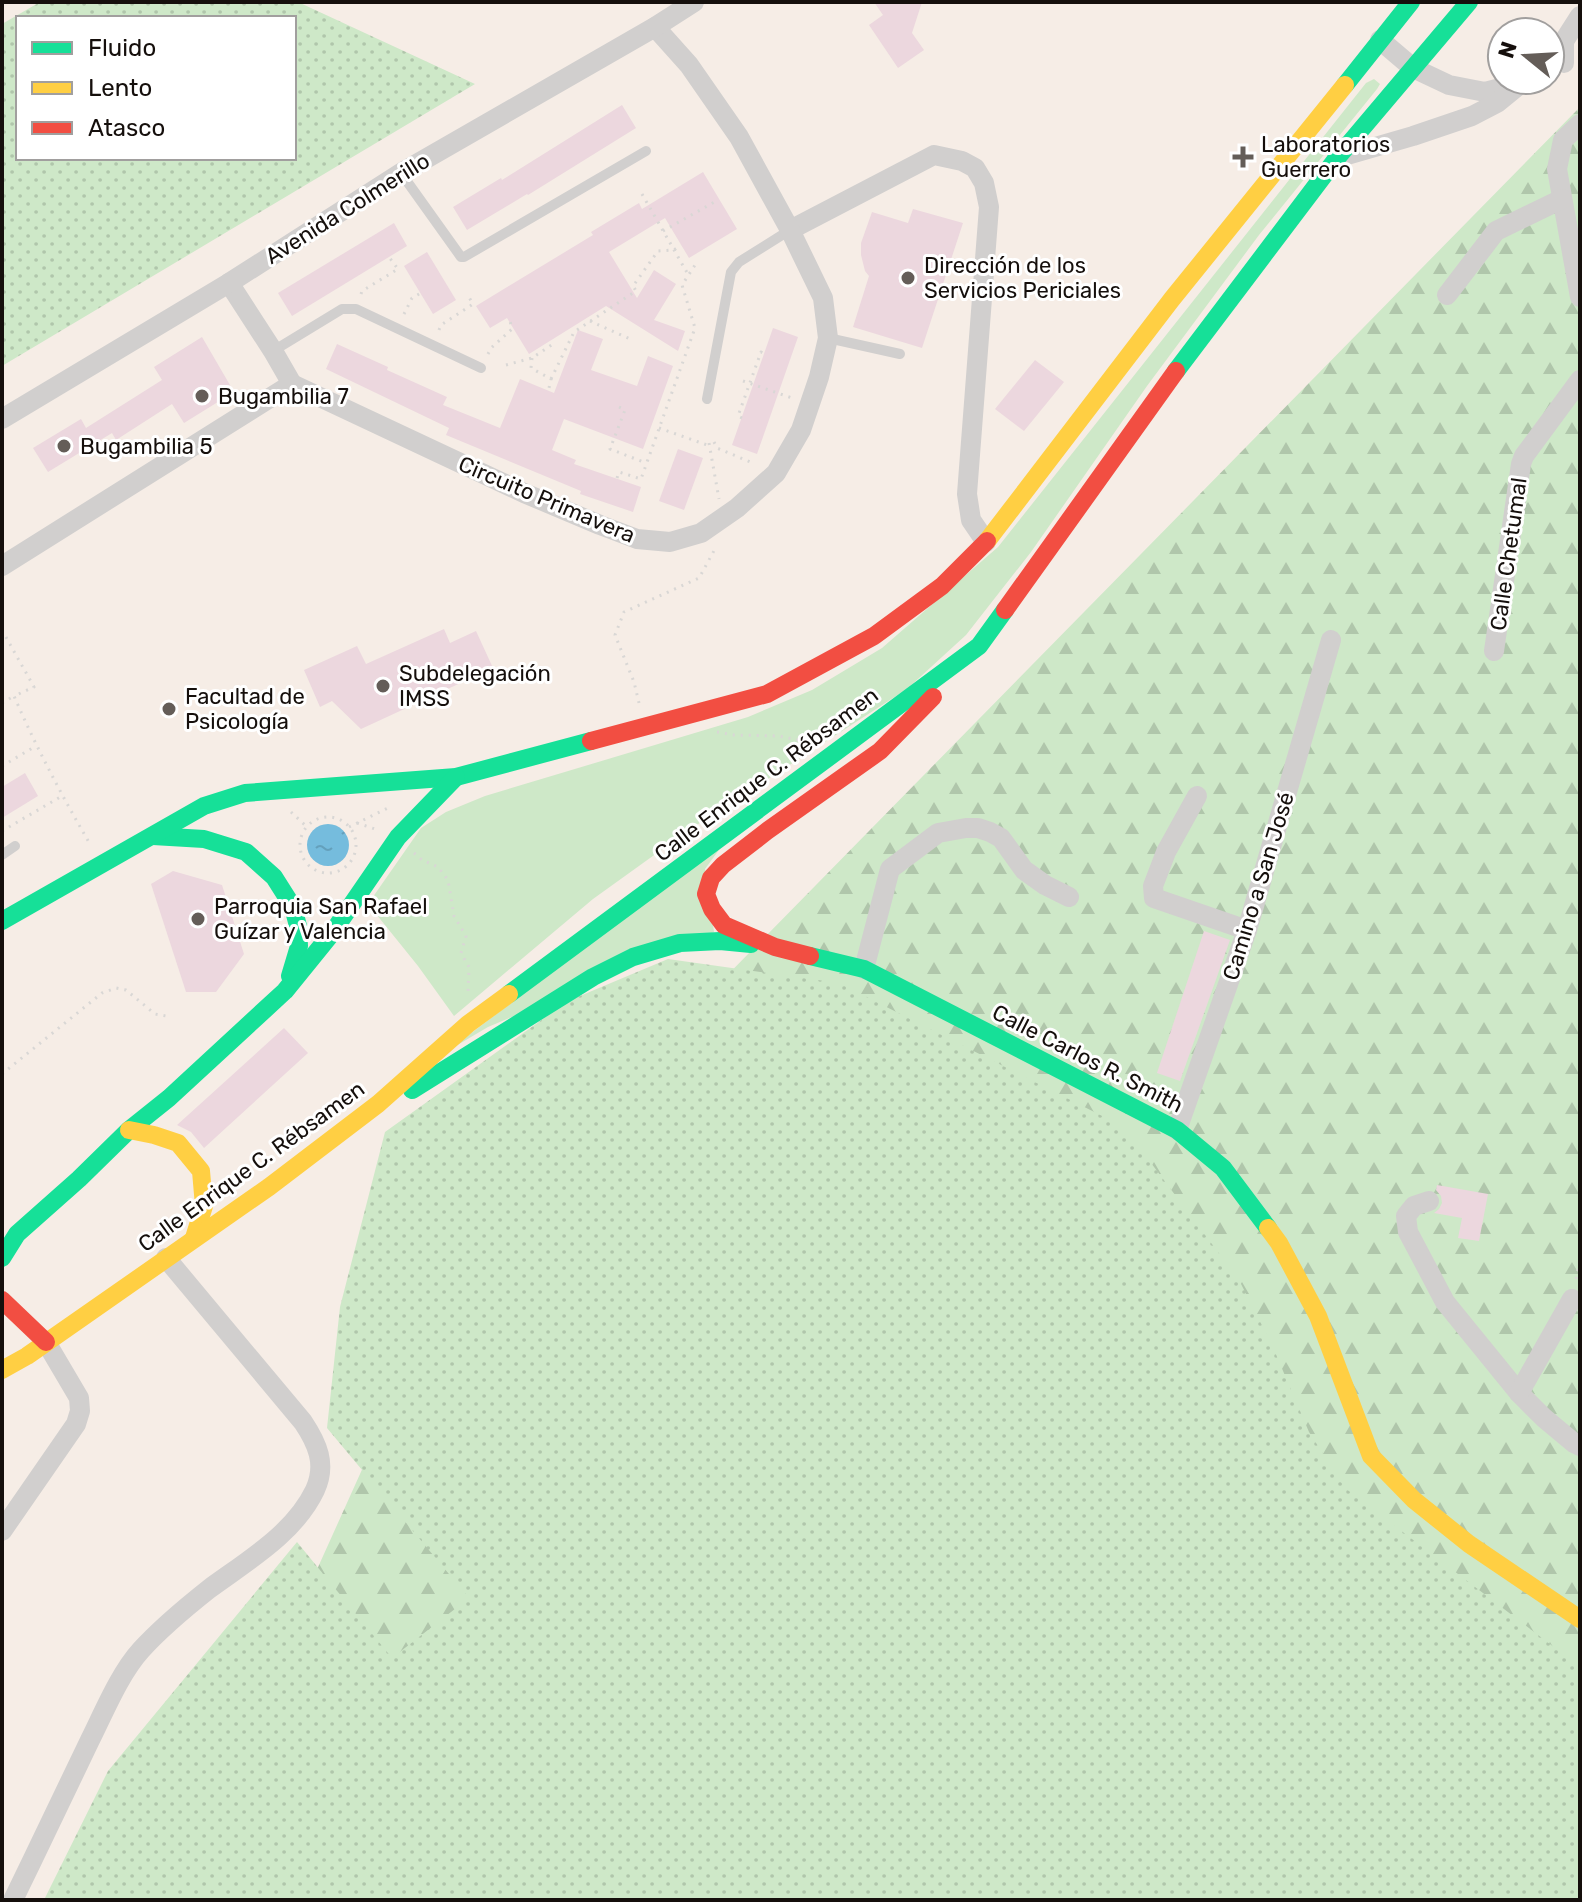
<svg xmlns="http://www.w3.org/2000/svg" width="1582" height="1902" font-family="Rubik,sans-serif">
<defs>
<pattern id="forest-firs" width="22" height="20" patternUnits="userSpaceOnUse" patternTransform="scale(2)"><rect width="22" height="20" fill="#cee8c8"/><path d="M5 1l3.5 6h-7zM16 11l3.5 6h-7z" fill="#b0c6ab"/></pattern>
<pattern id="park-dots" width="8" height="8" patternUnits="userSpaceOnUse" patternTransform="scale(2)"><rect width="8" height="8" fill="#cee8c8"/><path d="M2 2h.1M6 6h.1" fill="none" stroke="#b0c6ab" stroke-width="1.8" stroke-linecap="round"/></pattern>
<pattern id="water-ripples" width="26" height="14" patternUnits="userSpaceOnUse" patternTransform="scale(2)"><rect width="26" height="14" fill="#75bcdd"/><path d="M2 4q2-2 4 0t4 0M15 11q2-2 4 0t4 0" fill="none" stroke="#64a0bc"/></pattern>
</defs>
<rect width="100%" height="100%" fill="#f6ede6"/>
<g fill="#cee8c8">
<polygon points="1374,79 1380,84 1377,89 1259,235 1147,386 1031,552 966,635 907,689 689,830 593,899 454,1016 418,966 368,904 421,828 446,812 485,796 748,717 812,690 882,648 998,547 1366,83"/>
<polygon points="727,839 705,869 714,932 488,1027 449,1050"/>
</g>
<polygon fill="url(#forest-firs)" points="1580,107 1580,1900 168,1900 502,1159 702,1001"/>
<g fill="url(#park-dots)" fill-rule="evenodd">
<path d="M40 2H298L475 84 2 366V24ZM18 18H294V158H18Z"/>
<polygon points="668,959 839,983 1124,1127 1239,1280 1272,1345 1309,1432 1345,1488 1580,1667 1580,1900 44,1900 108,1771 297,1542 392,1658 469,1598 327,1428 340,1307 385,1132 568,1001"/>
</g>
<circle fill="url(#water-ripples)" cx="328" cy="845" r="21"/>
<g fill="#ecd7de">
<polygon points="874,2 922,2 912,33 924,50 898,68 869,25 883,15"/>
<polygon points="622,105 636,128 528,195 527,194 467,230 453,207 501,178 502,180"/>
<polygon points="703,172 737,229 689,258 665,218 609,252 637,298 654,270 676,284 654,320 685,331 678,351 606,306 529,354 507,318 490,328 476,306 593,235 591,232 639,203 642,209"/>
<polygon points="913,209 963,223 922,348 853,327 869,276 865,271 861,255 861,243 872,212 908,223"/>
<polygon points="394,223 407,246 292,316 278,293"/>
<polygon points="427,252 456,300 433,314 404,266"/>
<polygon points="773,328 798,337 757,454 732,445"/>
<polygon points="578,330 603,339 591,370 637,386 648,356 673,366 643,449 564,419 552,450 576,460 574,464 641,487 633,512 580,494 581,491 446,435 449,428 326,369 337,344 388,367 387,370 447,397 443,405 500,428 520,379 554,393"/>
<polygon points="202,337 234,392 184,423 172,404 116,440 112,433 48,472 33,448 81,419 86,428 162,380 154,367"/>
<polygon points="1035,360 1064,382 1024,431 995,409"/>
<polygon points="678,449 703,458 684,510 659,501"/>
<polygon points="444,629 450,643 476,631 493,668 361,729 332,701 320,707 304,670 357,646 366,664"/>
<polygon points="25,773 38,796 2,818 2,787"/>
<polygon points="173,871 222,885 244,954 216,992 186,992 151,884"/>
<polygon points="1204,931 1230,940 1180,1081 1157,1073"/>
<polygon points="284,1028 308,1053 204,1148 191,1132 177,1125"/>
<polygon points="1437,1185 1488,1194 1479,1241 1458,1238 1462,1218 1434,1213 1439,1209 1442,1203 1441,1196 1436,1190"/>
</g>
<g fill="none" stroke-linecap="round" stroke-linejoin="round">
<g stroke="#d9d7d5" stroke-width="3" stroke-dasharray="2 6" stroke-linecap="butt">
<polyline points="642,194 689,276"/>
<polyline points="663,231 718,200"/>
<polyline points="361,294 362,291 398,269 389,257"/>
<polyline points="404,314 412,298 421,293"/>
<polyline points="590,321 630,339"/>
<polyline points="439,330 441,325 473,304 467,294"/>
<polyline points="488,354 491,348 512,329 509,317"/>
<polyline points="532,358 531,368 551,379 549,388"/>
<polyline points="506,365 532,358 556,342"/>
<polyline points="551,379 574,332 636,291 633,286 658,251 674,250 681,245"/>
<polyline points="743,381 792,398"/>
<polyline points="619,407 625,410 610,449 646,463"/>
<polyline points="742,418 738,416 761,352 763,353"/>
<polyline points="659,428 710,446"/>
<polyline points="714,442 717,448 755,464"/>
<polyline points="709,443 719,499"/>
<polyline points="617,478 619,472 641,479 695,328 682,285 697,262"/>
<path d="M2 630 34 687 14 696C36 747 62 796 90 844"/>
<polyline points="2,703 14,696"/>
<polyline points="639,703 634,682 615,635 624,612 699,578 715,549"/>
<polyline points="717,732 734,735 779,736 808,742"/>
<polyline points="2,766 36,746"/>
<polyline points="291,812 306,826"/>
<circle cx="328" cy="845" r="28"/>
<polyline points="357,823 375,829"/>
<polyline points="349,827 392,806"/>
<polyline points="2,831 62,796"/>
<polyline points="414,853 422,860 438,867 448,880 454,916 466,936 461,953 469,967 468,992"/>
<polyline points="2,1074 102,993 116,988 126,990 155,1014 166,1016"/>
<polyline points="1576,1279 1580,1259"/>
</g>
<g stroke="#d1cfce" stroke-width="10">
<polyline points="401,173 461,257 464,257 646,151"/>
<polyline points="828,338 900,354"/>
<polyline points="273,351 342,309 356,309 481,368"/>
<polyline points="707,399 731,272 739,262 790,230"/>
<polyline points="2,855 15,846"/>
</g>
<g stroke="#d1cfce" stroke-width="20">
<polyline points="1380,40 1413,68 1449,85 1485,92 1516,84"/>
<polyline points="1564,63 1564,41 1580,16"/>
<polyline points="1580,124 1563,140 1557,169 1580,297"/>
<polyline points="1337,158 1413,136 1472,116 1497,103 1524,81"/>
<polyline points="790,230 934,155 962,161 975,168 984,183 989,207 967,494 971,520 986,542"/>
<polyline points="229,283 273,351 292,384"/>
<polyline points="1447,295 1496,231 1562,199"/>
<polyline points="292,384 524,493 600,525 637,539 670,542 701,533 737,508 776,473 801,430 819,377 828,338 823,298 790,230 739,137 689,65 655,27"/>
<polyline points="2,419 229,283 401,173 655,27 694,2"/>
<polyline points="2,566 292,384"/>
<polyline points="1494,651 1521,464 1524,456 1580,380"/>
<polyline points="1197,796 1166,852 1153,886 1154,898 1247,930"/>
<polyline points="864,969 890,869 938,833 966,828 978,828 990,832 1001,838 1024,870 1045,885 1069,897"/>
<polyline points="1177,1130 1247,930 1331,640"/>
<polyline points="1429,1201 1414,1206 1406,1216 1408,1232 1445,1302 1519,1393 1544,1418 1574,1443 1580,1446"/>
<polyline points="1519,1393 1572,1299"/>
<polyline points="2,1531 76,1424 80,1411 79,1398 46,1342"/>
<path d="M13 1900C39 1847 64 1794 90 1740 104 1712 120 1673 141 1650 161 1628 185 1608 209 1589 247 1561 294 1534 315 1490 327 1464 317 1443 303 1422L166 1258"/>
</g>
<g stroke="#16e098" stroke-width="18">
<polyline points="1345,85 1411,2"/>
<polyline points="1176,371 1337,158 1469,2"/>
<polyline points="153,836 204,839 246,852 274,877 293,907 298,926 299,946 290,976"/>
<polyline points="2,921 204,806 245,793 456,777 591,741"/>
<polyline points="810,956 864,969 1177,1130 1223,1168 1268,1228"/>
<polyline points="509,994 979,646 1005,610"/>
<polyline points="412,1090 593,977 633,957 680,943 720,941 751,944"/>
<polyline points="2,1258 17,1234 79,1179 129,1130 169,1098 285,991 332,933 398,837 456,777"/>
</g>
<g stroke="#ffcf43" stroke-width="18">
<polyline points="987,541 1172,299 1345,85"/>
<polyline points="129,1130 154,1135 178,1143 201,1171 204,1206 194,1238"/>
<polyline points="1268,1228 1279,1243 1318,1316 1371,1456 1414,1500 1469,1544 1580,1619"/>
<polyline points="2,1370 27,1356 269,1187 378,1104 468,1024 509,994"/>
</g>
<g stroke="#f24e42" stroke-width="18">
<polyline points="1005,610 1176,371"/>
<polyline points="591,741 767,694 874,636 942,586 987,541"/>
<polyline points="810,956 775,947 724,925 712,909 706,894 711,878 723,865 767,831 880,751 933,697"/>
<polyline points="2,1300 46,1342"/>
</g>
</g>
<g fill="#645d58" stroke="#fff" stroke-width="3">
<path d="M1239 145h8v8h8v8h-8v8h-8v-8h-8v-8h8z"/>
<circle cx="908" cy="278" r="8"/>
<circle cx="202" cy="396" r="8"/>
<circle cx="64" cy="446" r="8"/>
<circle cx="383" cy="686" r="8"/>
<circle cx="169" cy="709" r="8"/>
<circle cx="198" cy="919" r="8"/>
</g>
<g text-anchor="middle" stroke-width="6" stroke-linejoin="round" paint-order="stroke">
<g font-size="22" fill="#150f0c" stroke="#fff" text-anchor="start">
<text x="1261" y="152">Laboratorios<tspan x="1261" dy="25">Guerrero</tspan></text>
<text x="924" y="273">Dirección de los<tspan x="924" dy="25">Servicios Periciales</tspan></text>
<text x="218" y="404">Bugambilia 7</text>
<text x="80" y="454">Bugambilia 5</text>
<text x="399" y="681">Subdelegación<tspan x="399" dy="25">IMSS</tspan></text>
<text x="185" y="704">Facultad de<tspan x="185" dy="25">Psicología</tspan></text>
<text x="214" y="914">Parroquia San Rafael<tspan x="214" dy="25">Guízar y Valencia</tspan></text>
</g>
<g font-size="22" fill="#150f0c" stroke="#fff">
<text transform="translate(347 208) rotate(-32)" y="8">Avenida Colmerillo</text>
<text transform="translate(547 499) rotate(23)" y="8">Circuito Primavera</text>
<text transform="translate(1508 554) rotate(-82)" y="8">Calle Chetumal</text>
<text transform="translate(766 774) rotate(-37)" y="8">Calle Enrique C. Rébsamen</text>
<text transform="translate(1258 886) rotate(-73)" y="8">Camino a San José</text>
<text transform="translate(1088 1058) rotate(27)" y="8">Calle Carlos R. Smith</text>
<text transform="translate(251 1166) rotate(-36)" y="8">Calle Enrique C. Rébsamen</text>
</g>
</g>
<rect width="1582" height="1902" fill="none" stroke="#150f0c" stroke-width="8"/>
<rect x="16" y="16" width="280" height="144" fill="#ffffff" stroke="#a19f9e" stroke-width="2"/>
<rect x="32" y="42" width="40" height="12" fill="#16e098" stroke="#a19f9e" stroke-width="2"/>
<text x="88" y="56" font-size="24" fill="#150f0c">Fluido</text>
<rect x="32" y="82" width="40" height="12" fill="#ffcf43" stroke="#a19f9e" stroke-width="2"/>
<text x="88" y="96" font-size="24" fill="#150f0c">Lento</text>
<rect x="32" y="122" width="40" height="12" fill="#f24e42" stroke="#a19f9e" stroke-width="2"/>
<text x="88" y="136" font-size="24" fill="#150f0c">Atasco</text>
<g transform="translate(1526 56) rotate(288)"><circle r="38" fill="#ffffff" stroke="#a19f9e" stroke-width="2"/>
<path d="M0-6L14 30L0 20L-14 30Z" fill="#645d58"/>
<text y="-12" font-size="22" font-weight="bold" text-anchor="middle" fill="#150f0c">N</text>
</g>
</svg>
